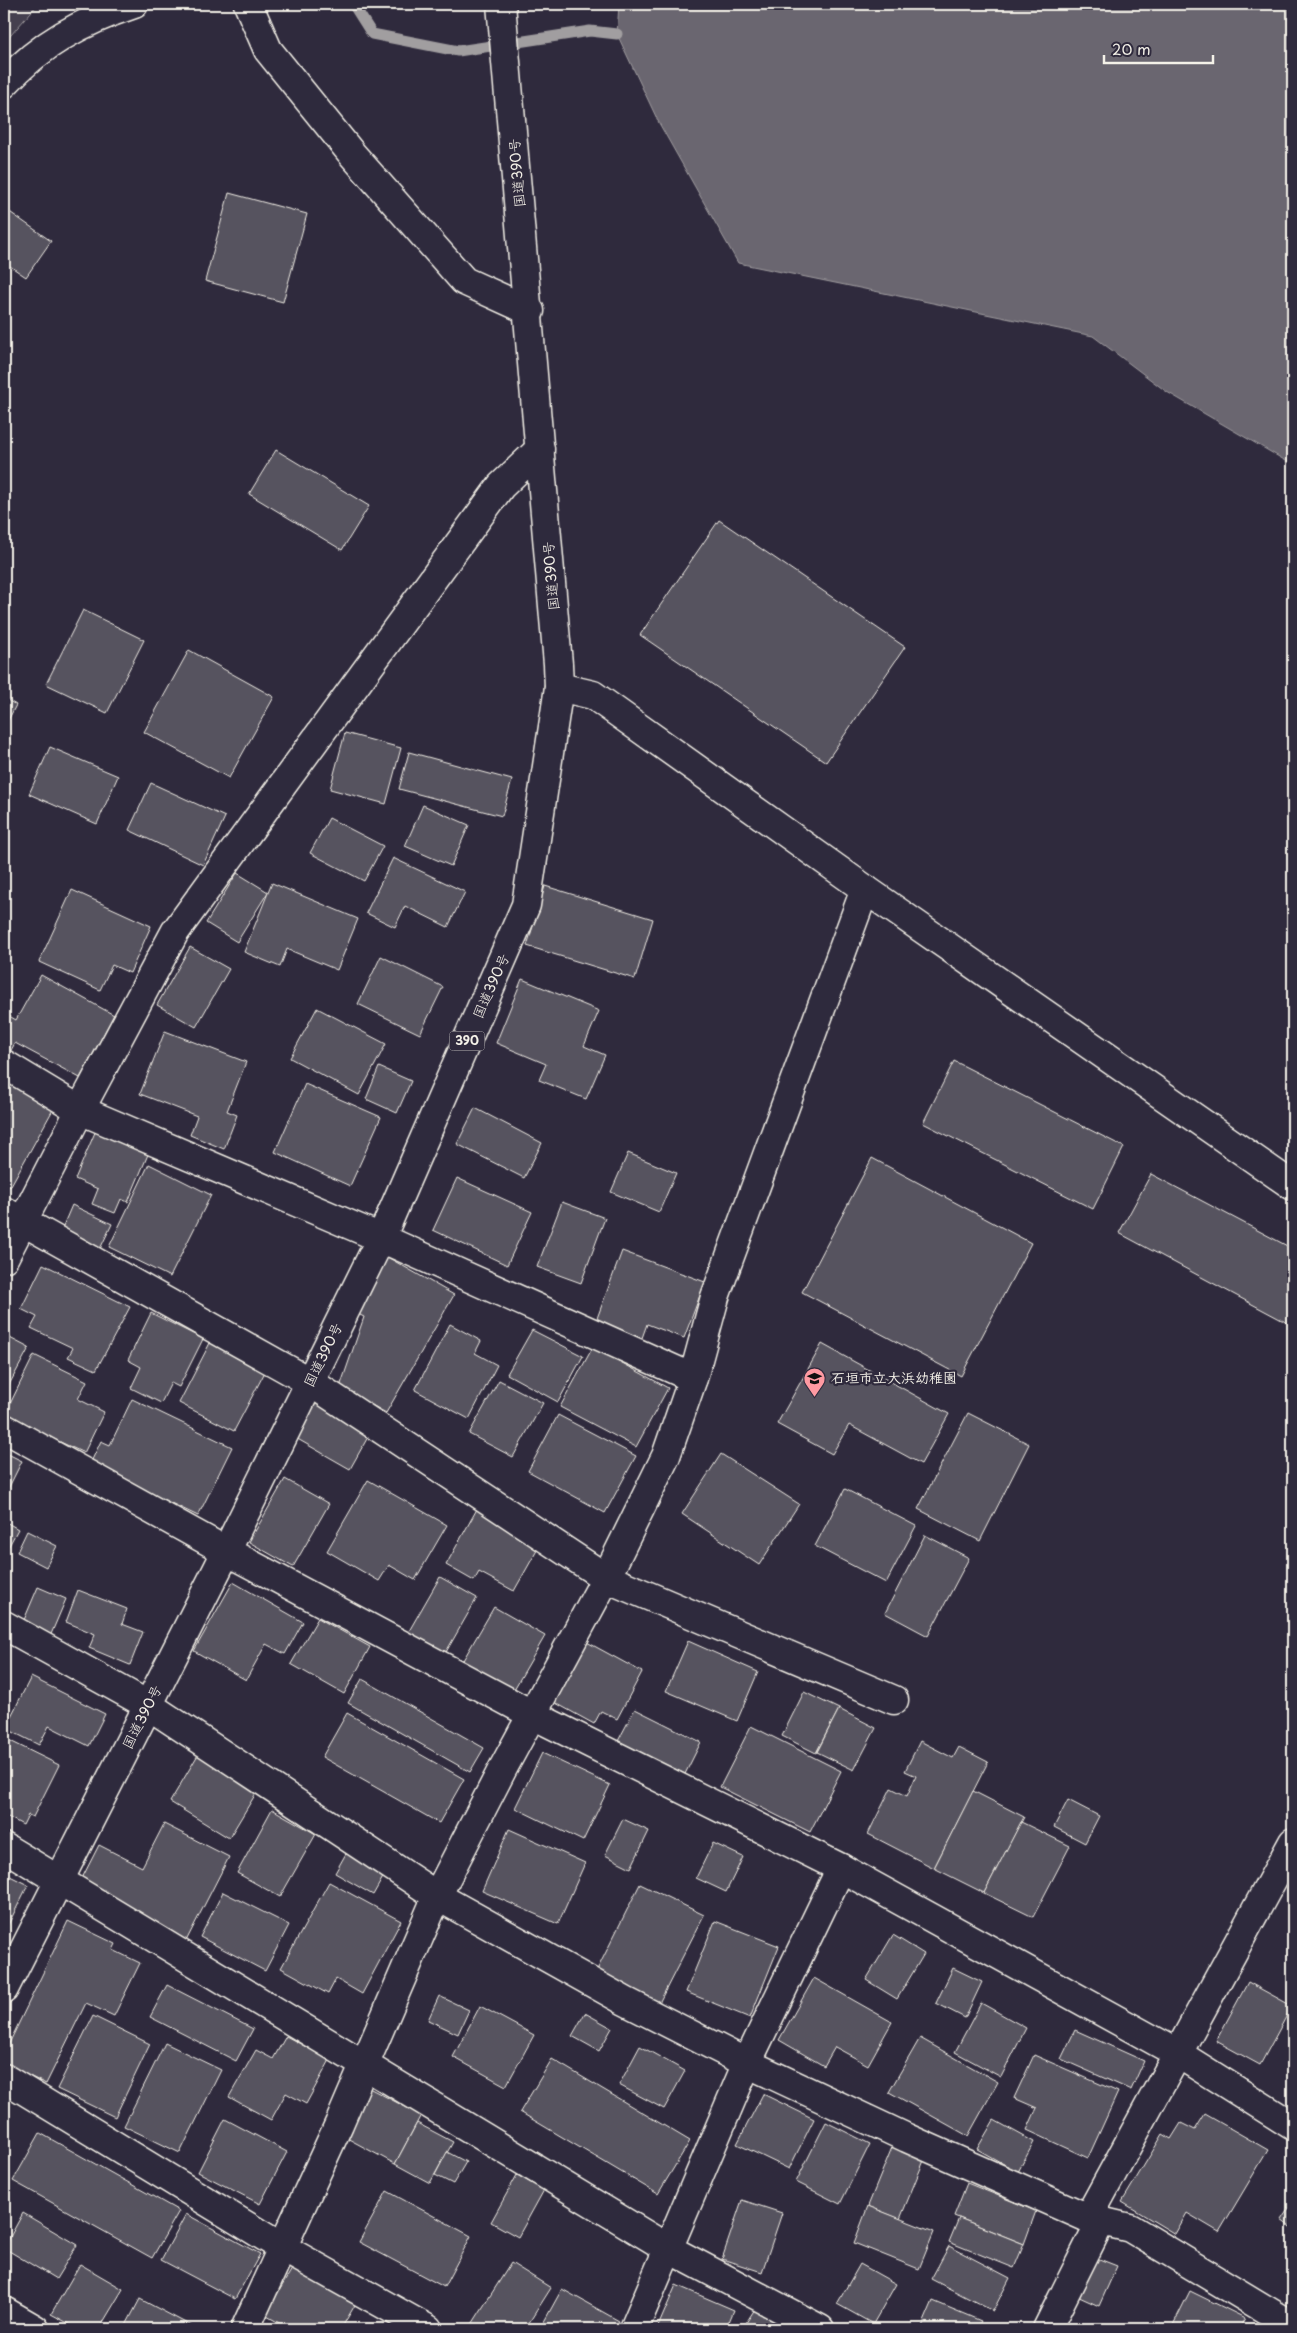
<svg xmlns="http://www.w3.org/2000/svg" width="1297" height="2333" font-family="'Playpen Sans','Klee One',sans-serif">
<rect width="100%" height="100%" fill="#2f2a3d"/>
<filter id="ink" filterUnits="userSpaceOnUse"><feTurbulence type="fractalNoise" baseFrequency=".02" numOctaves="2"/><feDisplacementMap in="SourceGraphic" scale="10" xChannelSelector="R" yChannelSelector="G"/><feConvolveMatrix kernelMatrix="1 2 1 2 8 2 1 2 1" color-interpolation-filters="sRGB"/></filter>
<g filter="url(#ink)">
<polygon fill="#454050" stroke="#9c989c" points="4,4 38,4 4,43"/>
<polygon fill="#6a6670" stroke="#a19ea0" points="619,4 1293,4 1293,465 1167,392 1093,336 738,263 659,123 617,34"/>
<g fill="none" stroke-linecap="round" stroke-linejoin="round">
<polyline stroke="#a19ea0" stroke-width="11" points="353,4 372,34 458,51 590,31 617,34"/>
</g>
<g fill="#56525f" stroke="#f4f1e8">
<polygon points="229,193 307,214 283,302 205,281"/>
<polygon points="4,208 51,241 26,277 4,262"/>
<polygon points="276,450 369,506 342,550 249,494"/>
<polygon points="719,520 905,647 826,762 640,635"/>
<polygon points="83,610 144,640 107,713 46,684"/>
<polygon points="189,650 274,697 229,778 144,732"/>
<polygon points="4,698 16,705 4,728"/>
<polygon points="345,733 401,748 386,804 330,789"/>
<polygon points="50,747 118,776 97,824 29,794"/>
<polygon points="409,752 512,780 502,816 399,789"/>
<polygon points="151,783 225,817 203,865 129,830"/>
<polygon points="423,805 469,825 451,866 405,846"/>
<polygon points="329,818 383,846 364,881 310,853"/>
<polygon points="393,858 465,892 448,927 405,906 395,927 366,913"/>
<polygon points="237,873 268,892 237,942 206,923"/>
<polygon points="272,883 358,919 337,970 287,949 280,967 244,952"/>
<polygon points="545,886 653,919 635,979 527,946"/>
<polygon points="72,890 151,926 130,973 112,965 100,990 39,962"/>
<polygon points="190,947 229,969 196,1027 157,1005"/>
<polygon points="381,956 443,987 420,1034 358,1004"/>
<polygon points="41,975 114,1015 80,1078 15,1043 10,1052 4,1049 4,1013 16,1020"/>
<polygon points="522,979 599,1011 584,1046 605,1055 586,1099 539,1080 546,1064 496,1043"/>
<polygon points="317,1008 386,1044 359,1095 290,1058"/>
<polygon points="165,1031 246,1062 227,1111 237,1115 224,1149 190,1135 197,1116 140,1094"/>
<polygon points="954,1061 1124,1147 1093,1209 923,1123"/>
<polygon points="379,1067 411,1081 397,1113 366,1099"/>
<polygon points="4,1079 55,1106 10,1187 4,1183"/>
<polygon points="305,1084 381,1117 350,1186 275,1152"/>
<polygon points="475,1108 542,1143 524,1178 457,1144"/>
<polygon points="96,1130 149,1152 128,1202 121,1199 115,1213 92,1204 98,1189 75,1179"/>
<polygon points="628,1153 676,1173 659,1212 611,1192"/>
<polygon points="872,1158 1031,1243 961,1376 802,1292"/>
<polygon points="149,1164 211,1195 170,1277 109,1247"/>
<polygon points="1151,1174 1293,1249 1293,1326 1119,1233"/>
<polygon points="457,1178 532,1212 507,1265 433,1230"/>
<polygon points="562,1202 605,1218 581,1283 537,1267"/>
<polygon points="72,1205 112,1224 99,1251 60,1233"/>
<polygon points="622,1251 705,1282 684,1338 647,1324 642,1338 596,1321"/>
<polygon points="382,1254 454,1295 386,1413 340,1387 364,1317 350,1310"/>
<polygon points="43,1264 130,1307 96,1370 68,1357 73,1348 31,1328 37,1317 21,1309"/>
<polygon points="151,1313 203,1339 179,1387 171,1383 161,1403 131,1388 141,1367 128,1360"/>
<polygon points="450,1324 481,1341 475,1353 497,1365 469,1419 415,1390"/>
<polygon points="532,1330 583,1356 558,1402 507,1374"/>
<polygon points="4,1335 29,1348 4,1394"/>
<polygon points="211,1341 266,1370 234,1431 179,1403"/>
<polygon points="822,1344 949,1414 921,1464 849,1425 832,1454 777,1424"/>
<polygon points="593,1347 668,1388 636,1447 560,1407"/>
<polygon points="34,1355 87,1381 78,1399 104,1412 84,1453 4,1416"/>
<polygon points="499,1380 543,1403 513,1457 469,1434"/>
<polygon points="317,1397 373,1428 350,1469 294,1437"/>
<polygon points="132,1399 232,1447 198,1516 90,1464 101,1441 110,1445"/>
<polygon points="968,1413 1029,1444 980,1541 918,1509"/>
<polygon points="558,1415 636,1456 605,1513 528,1471"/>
<polygon points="4,1452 22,1461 4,1497"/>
<polygon points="721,1454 799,1504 759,1565 682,1514"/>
<polygon points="285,1479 329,1504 293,1567 249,1542"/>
<polygon points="368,1480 447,1525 415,1580 389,1565 379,1581 327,1551"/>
<polygon points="845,1489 916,1526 886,1583 815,1546"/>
<polygon points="477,1509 540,1545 514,1591 479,1572 474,1581 446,1565"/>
<polygon points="4,1521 18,1529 4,1555"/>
<polygon points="27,1531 57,1546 46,1567 17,1552"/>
<polygon points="925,1535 969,1558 928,1636 885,1613"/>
<polygon points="440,1577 477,1598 442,1659 405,1638"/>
<polygon points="233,1582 303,1622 285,1654 266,1644 246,1680 194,1651"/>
<polygon points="38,1587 66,1599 49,1639 21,1627"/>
<polygon points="78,1590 127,1609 122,1624 143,1632 130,1665 89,1648 95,1634 66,1622"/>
<polygon points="494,1607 545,1636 513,1691 462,1662"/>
<polygon points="318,1618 370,1647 344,1694 291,1664"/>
<polygon points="585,1641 642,1672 617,1719 601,1711 594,1724 552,1701"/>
<polygon points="688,1641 758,1672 737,1721 666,1691"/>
<polygon points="31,1677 105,1714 89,1746 49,1726 39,1745 5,1728"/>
<polygon points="362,1679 484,1748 470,1772 348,1703"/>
<polygon points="804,1692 839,1709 816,1753 782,1736"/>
<polygon points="635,1709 701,1742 685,1774 618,1741"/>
<polygon points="839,1709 876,1728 854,1770 817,1752"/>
<polygon points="347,1713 464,1779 439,1823 322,1757"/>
<polygon points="751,1726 841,1771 810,1832 720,1787"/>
<polygon points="4,1738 59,1765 33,1817 28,1815 23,1825 4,1815"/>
<polygon points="920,1741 953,1758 959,1747 988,1762 934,1868 868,1834 891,1788 907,1796 916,1776 905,1771"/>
<polygon points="199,1753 258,1790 229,1838 170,1802"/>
<polygon points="542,1753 610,1785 583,1841 515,1808"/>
<polygon points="973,1791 1024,1817 984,1893 934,1868"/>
<polygon points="1068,1800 1099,1816 1085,1843 1054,1827"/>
<polygon points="272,1809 316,1834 280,1897 237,1873"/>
<polygon points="623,1819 649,1831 631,1868 605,1855"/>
<polygon points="1021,1822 1070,1846 1033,1917 984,1893"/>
<polygon points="164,1824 229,1857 184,1945 76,1890 99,1845 142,1867"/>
<polygon points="509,1829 585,1863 558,1924 482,1891"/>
<polygon points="713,1843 743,1857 726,1892 696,1878"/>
<polygon points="348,1850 386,1872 373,1895 335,1873"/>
<polygon points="4,1873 28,1885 4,1933"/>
<polygon points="329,1882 401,1921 362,1994 336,1979 328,1994 281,1968"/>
<polygon points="640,1884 704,1915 659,2003 596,1972"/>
<polygon points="223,1892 289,1925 265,1971 200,1937"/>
<polygon points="68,1921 116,1944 113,1950 140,1963 114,2016 86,2003 46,2084 4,2064 4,2054"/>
<polygon points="715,1921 779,1946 750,2018 686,1992"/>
<polygon points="893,1935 924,1954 897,1999 866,1980"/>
<polygon points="953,1968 982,1982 965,2018 936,2003"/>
<polygon points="814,1978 892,2022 868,2065 835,2047 824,2066 779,2040"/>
<polygon points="1248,1982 1292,2006 1260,2065 1216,2041"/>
<polygon points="167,1985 253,2029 236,2061 150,2017"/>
<polygon points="439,1996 469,2010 458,2034 428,2020"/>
<polygon points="981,2003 1026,2028 1001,2077 955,2052"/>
<polygon points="480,2006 534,2035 506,2086 453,2057"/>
<polygon points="585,2013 612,2028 599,2051 572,2036"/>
<polygon points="93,2016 150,2044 115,2117 57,2089"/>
<polygon points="1075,2030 1144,2061 1131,2090 1061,2059"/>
<polygon points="286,2036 330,2060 306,2104 286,2093 271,2120 229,2097 256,2050 273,2059"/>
<polygon points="920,2038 998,2082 968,2136 889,2092"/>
<polygon points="165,2043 221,2070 180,2153 124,2126"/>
<polygon points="640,2046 685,2071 664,2109 619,2085"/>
<polygon points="1034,2055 1118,2092 1088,2158 1027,2130 1037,2108 1014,2098"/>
<polygon points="552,2059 690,2141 658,2194 520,2112"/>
<polygon points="369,2088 421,2115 395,2164 343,2136"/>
<polygon points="763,2094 814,2119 789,2169 737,2144"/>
<polygon points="1205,2114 1268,2150 1219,2232 1187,2213 1175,2234 1122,2202 1163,2134 1171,2139 1181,2123 1195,2130"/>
<polygon points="225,2119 287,2152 260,2204 198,2172"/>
<polygon points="994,2120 1034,2142 1018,2172 977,2149"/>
<polygon points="826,2122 870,2144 840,2204 796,2182"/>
<polygon points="417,2123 453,2142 430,2183 395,2164"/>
<polygon points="40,2133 179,2211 152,2258 13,2181"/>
<polygon points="893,2145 925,2158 900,2219 868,2206"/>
<polygon points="447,2152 466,2162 453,2184 435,2175"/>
<polygon points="517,2175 544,2190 518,2237 491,2222"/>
<polygon points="967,2183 1036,2211 1024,2244 954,2216"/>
<polygon points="387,2191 471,2236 444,2287 359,2242"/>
<polygon points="742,2200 782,2213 762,2272 722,2259"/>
<polygon points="1293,2202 1293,2229 1281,2220"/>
<polygon points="868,2206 934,2232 919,2269 854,2243"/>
<polygon points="23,2213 77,2245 56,2279 4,2248"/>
<polygon points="186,2214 260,2254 235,2299 161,2260"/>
<polygon points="959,2218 1024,2244 1014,2268 949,2242"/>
<polygon points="949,2246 1010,2278 993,2311 931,2279"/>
<polygon points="1094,2257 1117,2266 1099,2306 1077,2296"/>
<polygon points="511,2263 551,2288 525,2329 469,2329"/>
<polygon points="80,2264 123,2289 99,2329 79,2329 51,2314"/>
<polygon points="860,2264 896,2284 873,2324 837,2304"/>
<polygon points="292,2269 355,2305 341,2329 290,2329 265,2315"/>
<polygon points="676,2285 734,2310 726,2329 657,2329"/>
<polygon points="562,2289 619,2321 614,2329 540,2329"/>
<polygon points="1190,2291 1245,2318 1239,2329 1171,2329"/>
<polygon points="140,2299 197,2329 124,2329"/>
<polygon points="933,2301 981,2321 977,2329 921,2329"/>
<polygon points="755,2309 788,2329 742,2329"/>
</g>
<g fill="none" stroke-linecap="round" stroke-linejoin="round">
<defs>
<g id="street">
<polyline points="248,4 268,50 352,154 464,281 530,311"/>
<path d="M4 84C40 44 83 21 134 4"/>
<polyline points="559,687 593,695 865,889 1293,1186"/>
<polyline points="4,1064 80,1110 381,1238 693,1378"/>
<polyline points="4,1211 310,1382 606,1578 894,1700"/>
<polyline points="4,1258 80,1110 175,932 501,486 540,449"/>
<polyline points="4,1428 226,1551 533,1715 841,1868 1177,2053 1293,2126"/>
<polyline points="4,1625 148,1705 437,1896 625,2001 747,2063 907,2138 1088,2218 1130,2228 1293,2326"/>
<polyline points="4,1847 669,2249 820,2329"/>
<polyline points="4,2078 283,2248 428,2329"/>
<polyline points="1088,2218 1293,1842"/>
<polyline points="4,2311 35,2329"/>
<polyline points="245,2329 339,2124 437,1896 502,1770 606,1578 666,1456 693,1378 715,1297 865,889"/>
<polyline points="634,2329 747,2063 841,1868"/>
<polyline points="1047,2329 1101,2221"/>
</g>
<polyline id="highway" points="4,1989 218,1568 381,1238 526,905 559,687 558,664 501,4"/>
</defs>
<use href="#street" stroke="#f4f1e8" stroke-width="31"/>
<use href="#highway" stroke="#f4f1e8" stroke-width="31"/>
<use href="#street" stroke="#2f2a3d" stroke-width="28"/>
<use href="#highway" stroke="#2f2a3d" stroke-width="28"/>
</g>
</g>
<defs>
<symbol id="school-pin" viewBox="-11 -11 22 30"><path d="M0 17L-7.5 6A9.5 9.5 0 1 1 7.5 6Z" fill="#ff9aa2" stroke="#2f2a3d"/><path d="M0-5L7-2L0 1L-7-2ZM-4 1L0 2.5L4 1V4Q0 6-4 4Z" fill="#111"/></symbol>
</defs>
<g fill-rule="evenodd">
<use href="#school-pin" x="802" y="1366" width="25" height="34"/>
</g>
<g text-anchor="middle" stroke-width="4.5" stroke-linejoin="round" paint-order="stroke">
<rect fill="#2f2a3d" stroke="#b9b5b5" stroke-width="1" x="449.5" y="1031.5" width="35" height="19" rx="4"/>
<g font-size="12" font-weight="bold" fill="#f4f1e8">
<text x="467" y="1045">390</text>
</g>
<g font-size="14" fill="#f4f1e8" stroke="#2f2a3d">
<text transform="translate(517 173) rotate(-95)" y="5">国道390号</text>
<text transform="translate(551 576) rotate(-95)" y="5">国道390号</text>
<text transform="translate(491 986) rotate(-66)" y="5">国道390号</text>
<text transform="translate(323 1355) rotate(-64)" y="5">国道390号</text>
<text transform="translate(142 1717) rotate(-63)" y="5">国道390号</text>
</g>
<g font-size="14" font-weight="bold" fill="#f4f1e8" stroke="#2f2a3d" text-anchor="start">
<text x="831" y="1383">石垣市立大浜幼稚園</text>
</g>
</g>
<rect width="1297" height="2333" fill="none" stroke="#2f2a3d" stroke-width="20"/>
<rect x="10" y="10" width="1277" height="2313" fill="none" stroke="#f4f1e8" stroke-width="2" filter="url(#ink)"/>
<path d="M1104 55v8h109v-8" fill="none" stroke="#f4f1e8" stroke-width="2.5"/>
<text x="1112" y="55" font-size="15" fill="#f4f1e8" stroke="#2f2a3d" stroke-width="4" paint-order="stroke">20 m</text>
</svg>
